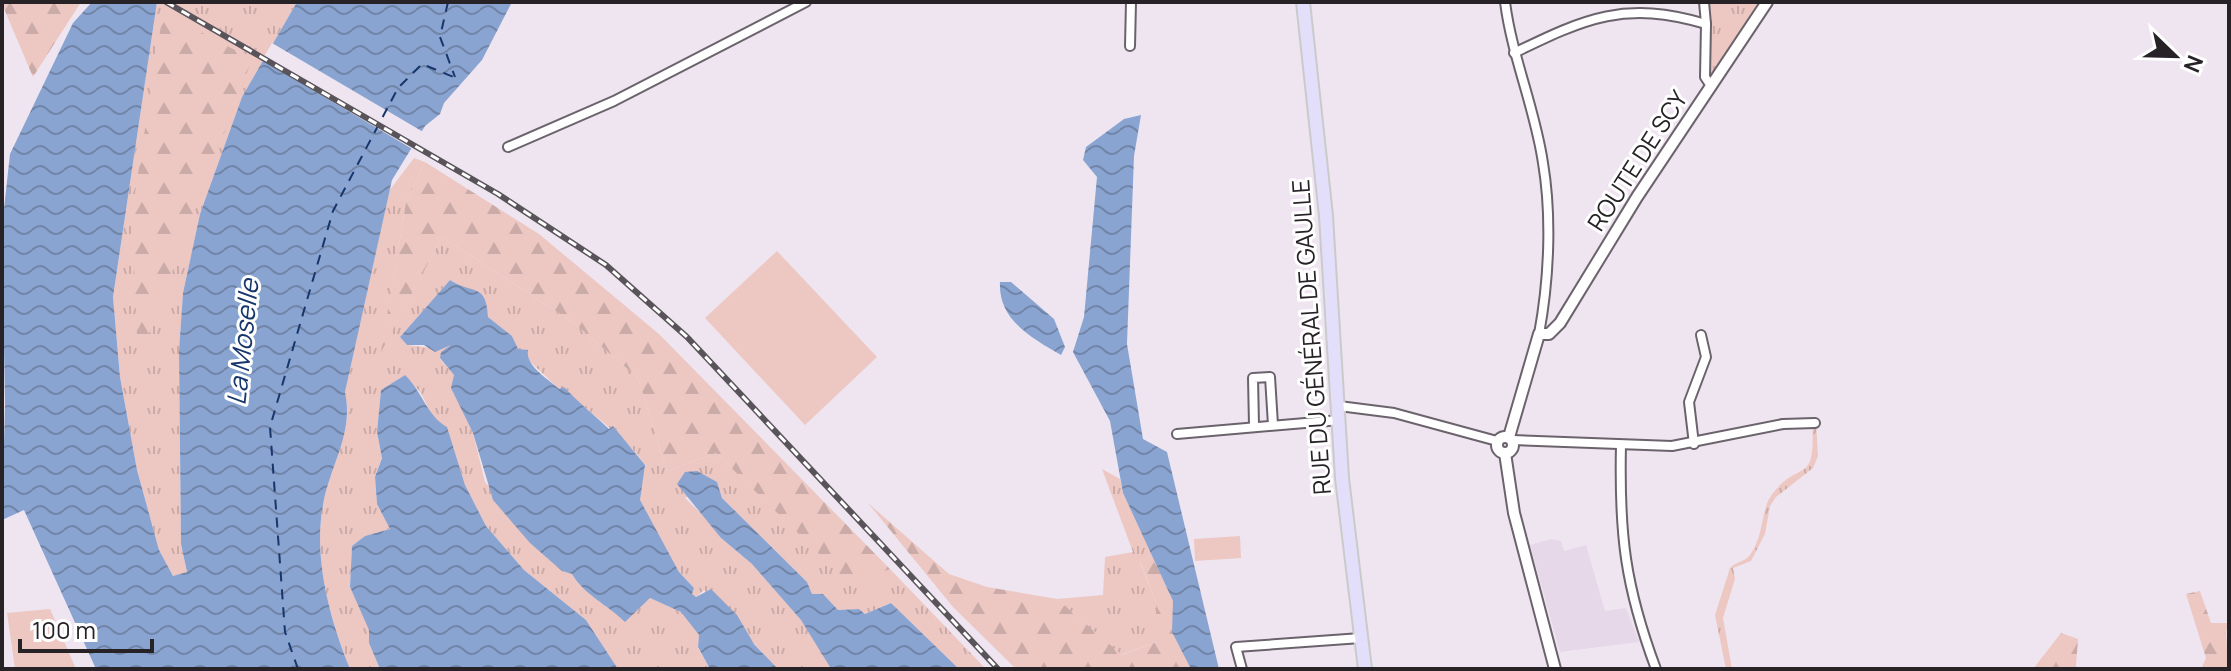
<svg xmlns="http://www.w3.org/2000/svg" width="2231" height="671" font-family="Manrope,sans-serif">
<defs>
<pattern id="grass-tufts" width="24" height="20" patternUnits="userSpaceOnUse" patternTransform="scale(2)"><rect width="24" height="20" fill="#edc7c2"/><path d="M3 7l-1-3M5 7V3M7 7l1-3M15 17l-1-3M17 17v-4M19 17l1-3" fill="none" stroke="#cbaba7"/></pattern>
<pattern id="forest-firs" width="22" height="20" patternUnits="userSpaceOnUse" patternTransform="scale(2)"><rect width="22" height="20" fill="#edc7c2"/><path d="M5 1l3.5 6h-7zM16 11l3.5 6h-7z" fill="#cbaba7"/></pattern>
<pattern id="water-waves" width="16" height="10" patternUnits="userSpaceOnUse" patternTransform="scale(2)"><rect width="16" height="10" fill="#8aa4d1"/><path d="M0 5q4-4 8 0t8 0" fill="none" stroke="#7185a9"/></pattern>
</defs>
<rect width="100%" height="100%" fill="#efe5f0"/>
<polygon fill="#e7d8e9" points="1551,539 1561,541 1564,551 1586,545 1605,611 1626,608 1639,642 1560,652 1530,545"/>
<g fill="url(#grass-tufts)">
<polygon points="157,2 297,2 242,97 200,214 183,293 179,351 181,544 187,573 173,576 159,550 137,470 120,377 113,297"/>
<polygon points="1709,2 1759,2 1711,76 1708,73"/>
<path d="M414 158 425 162 406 202 382 349 442 237 574 323 638 378 667 471 716 453 851 584 890 569 986 669H959L891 603 865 614 859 609 838 610 823 594H812L807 582 722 498 717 482 685 498 714 526 721 538 752 564 801 620 835 669H778L704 590 696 597 692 594 694 588 679 572 639 500 645 465C623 433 590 415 564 388L560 390 517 349 512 336 488 317C486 293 466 290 450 280L400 337 407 345 431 348 451 345 440 359 454 375 452 388 473 433 485 482 562 571 572 574C585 596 607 604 625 621L650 598 682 612 699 635 698 648 710 669H618L586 620 524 570 486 526 465 485 447 428 435 422 421 393 405 375 381 390 377 432 382 457 375 477 377 504 390 529 365 536 352 546 350 587 370 630 369 643 380 669H350C330 620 313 559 323 505 330 465 354 434 345 392L389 191Z"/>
<path d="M1812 421H1816L1818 456 1813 468 1776 497 1770 506 1765 534 1751 561 1733 568 1735 579 1723 618 1732 669H1726L1715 615 1730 568C1735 562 1745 562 1750 555 1764 536 1761 510 1771 496 1800 456 1816 490 1812 421Z"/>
<polygon points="1102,469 1120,479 1123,493 1152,555 1140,562 1156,603 1156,642 1121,655 1057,599 1103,595 1105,557 1133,552"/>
</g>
<g fill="url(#forest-firs)">
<polygon points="2,2 81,2 33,77 2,4"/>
<polygon points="163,12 252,59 138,363 132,213"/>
<polygon points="425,162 539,234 659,334 890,569 851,585 716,453 667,471 638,378 574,323 442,237 381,352 406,202"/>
<polygon points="868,503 949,574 987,587 1057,599 1122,655 1156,642 1156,603 1140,561 1152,555 1173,601 1173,632 1191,669 1016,669 953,607"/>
<polygon points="2200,591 2211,623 2229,623 2226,632 2229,669 2201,669 2206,658 2186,594"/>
<polygon points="2061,633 2078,639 2076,666 2079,669 2033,669"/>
</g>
<g fill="#edc7c2">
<polygon points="777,251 877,357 805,425 705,318"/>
<polygon points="1240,536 1241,558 1195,561 1194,539"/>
<polygon points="50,609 76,669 15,669 7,613"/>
</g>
<g fill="url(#water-waves)">
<path d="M92 2H157L113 297 120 377 137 470 159 550 173 576 187 572 181 544 179 351 183 293 200 214 242 97 297 2H512L482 60 444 103 440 114 425 126 392 180 345 392C354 434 330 465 323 505 313 558 330 620 350 669H96L24 510 2 520 5 405 2 227 10 154 73 23Z"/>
<polygon points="1141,115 1134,156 1127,344 1143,439 1167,452 1219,669 1191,669 1172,632 1173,601 1123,493 1110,421 1073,352 1084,317 1097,177 1083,160 1086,147 1124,119"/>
<path d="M450 280C473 295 486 282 488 317L512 336 518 349 528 350C525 366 548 379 559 389L564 387C579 403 593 414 609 429L613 426 645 465 640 500 679 572 694 588 692 594 696 597 711 589 737 615 754 644 778 669H710L698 647 699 635 681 612 650 598 625 622C607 604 585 596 572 574L562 571 530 543 493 500 473 433 451 388 454 375 440 358 441 352 451 345 435 352 424 345H407L400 337Z"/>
<path d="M1000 282H1011L1054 319 1065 347 1061 355C1032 338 998 320 1000 282Z"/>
<path d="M405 375C422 391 427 416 447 427L465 485 486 526 524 570 586 620 618 669H380L369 643V630L350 587 352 546 365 536 390 529 377 504 375 477 382 458 377 432 381 390Z"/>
<polygon points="697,471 717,482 722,498 807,582 812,594 823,594 838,610 859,609 865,614 891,603 959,669 830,667 801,620 752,564 721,538 677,484 685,472"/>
</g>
<polygon fill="#efe5f0" points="272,43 425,133 414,150 262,60"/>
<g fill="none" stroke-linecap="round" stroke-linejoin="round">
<g stroke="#17366c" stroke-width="2" stroke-dasharray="10 8" stroke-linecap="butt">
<polyline points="448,2 440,37 455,77"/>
<polyline points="298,669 285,632 270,427 333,211 398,88 422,64 456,78"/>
</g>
<defs>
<g id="minor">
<path d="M1505 2C1512 57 1535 108 1543 163 1552 217 1549 280 1539 334"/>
<polyline points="1704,2 1706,24"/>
<polyline points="1130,46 1131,2"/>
<path d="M1514 53C1586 18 1625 0 1706 24L1705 77 1711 86"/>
<polyline points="508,147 614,101 806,2"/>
<polyline points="1339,406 1394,413 1497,441"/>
<polyline points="1254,425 1253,378 1270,377 1273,425"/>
<polyline points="1177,434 1340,420"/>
<polyline points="1512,440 1672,446 1783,424 1815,423"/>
<polyline points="1694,444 1689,402 1706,357 1701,335"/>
<path d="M1621 445C1619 534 1625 586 1656 669"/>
<polyline points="1242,669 1236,647 1361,638"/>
</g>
<g id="tertiary">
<circle cx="1505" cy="445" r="8"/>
<polyline points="1509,437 1539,334 1549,334 1560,323 1637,197 1767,2"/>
<polyline points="1505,453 1514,513 1555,669"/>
</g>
<polyline id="primary" points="1303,2 1326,216 1342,478 1365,669"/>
</defs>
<use href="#minor" stroke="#6b636c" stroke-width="12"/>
<use href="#tertiary" stroke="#6b636c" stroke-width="14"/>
<use href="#primary" stroke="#cbcacb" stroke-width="16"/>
<use href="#minor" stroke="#fff" stroke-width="8"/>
<use href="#tertiary" stroke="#fff" stroke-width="10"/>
<use href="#primary" stroke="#e3dffb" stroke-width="12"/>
<defs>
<polyline id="rail" points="166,2 498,194 606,265 687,337 998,669"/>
</defs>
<use href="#rail" stroke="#59545a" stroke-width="6"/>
<use href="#rail" stroke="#fff" stroke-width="3" stroke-dasharray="9" stroke-linecap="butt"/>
</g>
<g text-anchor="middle" stroke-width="6" stroke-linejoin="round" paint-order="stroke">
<g font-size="24" fill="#262226" stroke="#fff">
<text transform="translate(1638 161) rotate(-57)" y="8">ROUTE DE SCY</text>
<text transform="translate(1312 337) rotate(-94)" y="8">RUE DU GÉNÉRAL DE GAULLE</text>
</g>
<g font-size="26" font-style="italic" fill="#17366c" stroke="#fff">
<text transform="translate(243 342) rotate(-84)" y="9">La Moselle</text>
</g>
</g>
<rect width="2231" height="671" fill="none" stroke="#262226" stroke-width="8"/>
<g transform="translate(2175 56) rotate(113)" stroke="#ffffff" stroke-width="6" paint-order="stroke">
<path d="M0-6L14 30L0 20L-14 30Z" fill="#262226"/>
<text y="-12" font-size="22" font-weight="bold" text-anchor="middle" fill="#262226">N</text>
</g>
<path d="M20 639v12h132v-12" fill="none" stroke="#262226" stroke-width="4"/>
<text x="32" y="639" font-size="24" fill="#262226" stroke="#ffffff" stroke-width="6" paint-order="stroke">100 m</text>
</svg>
